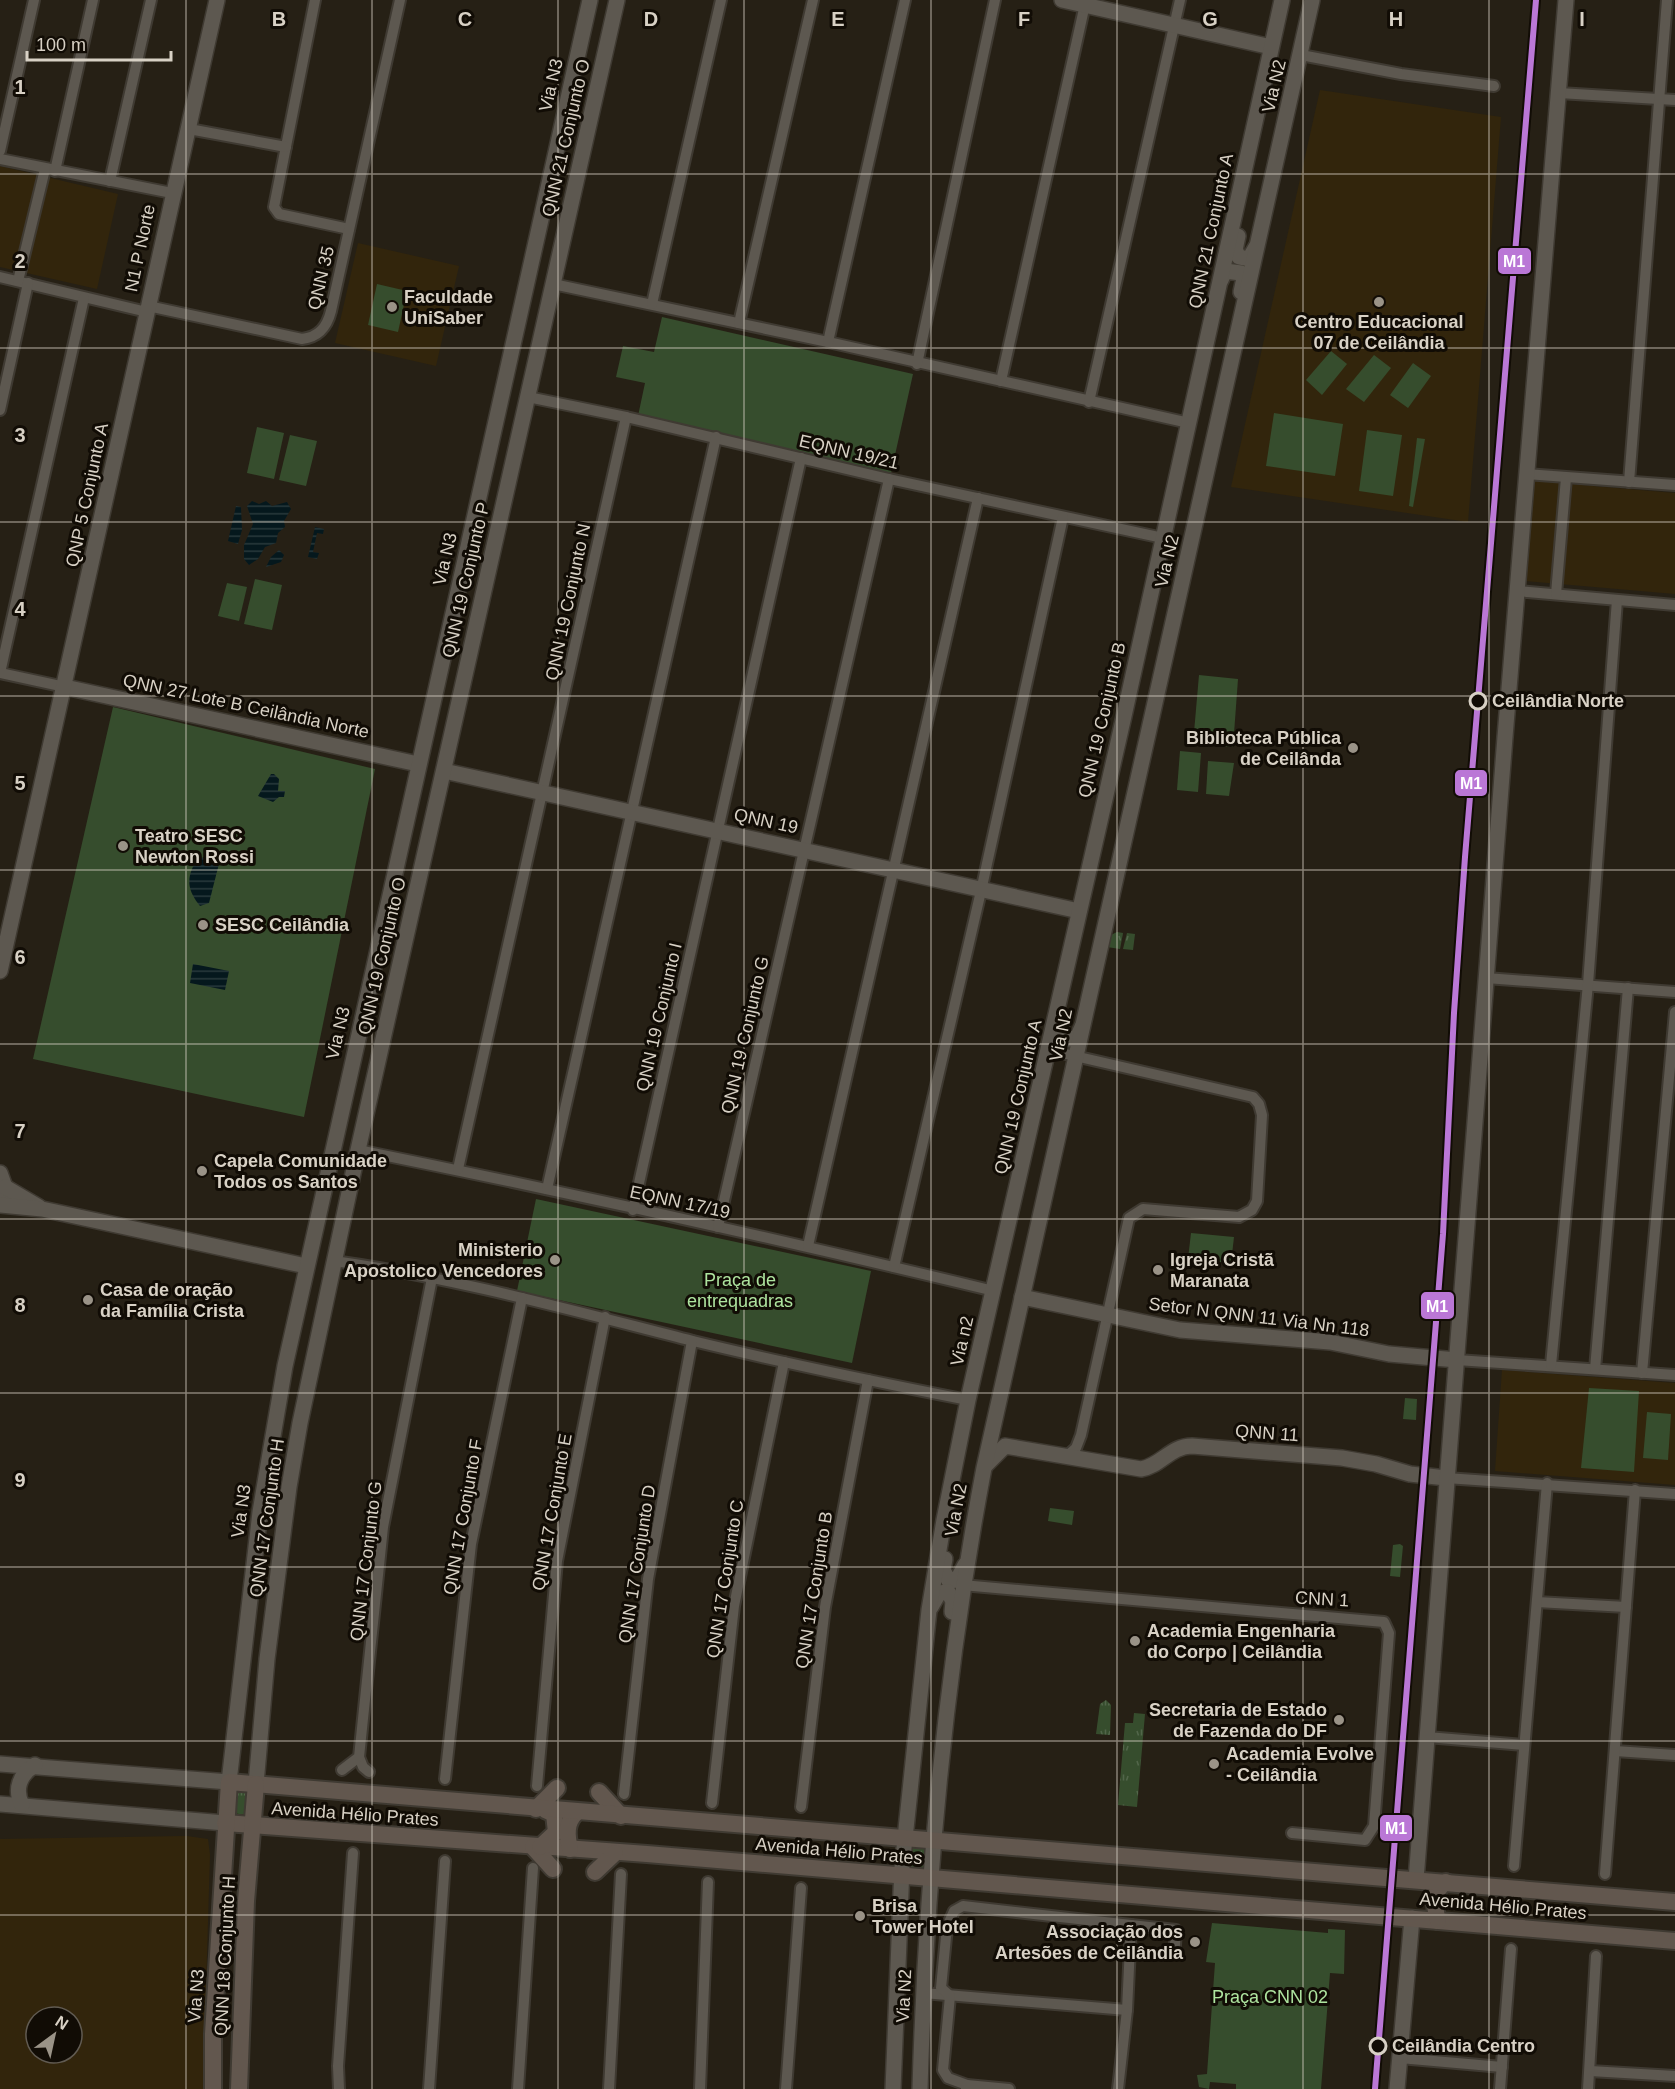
<svg xmlns="http://www.w3.org/2000/svg" width="1675" height="2089" font-family="Helvetica,sans-serif">
<defs>
<pattern id="grass-tufts" width="24" height="20" patternUnits="userSpaceOnUse" patternTransform="scale(1.5)"><rect width="24" height="20" fill="#364d2d"/><path d="M3 7l-1-3M5 7V3M7 7l1-3M15 17l-1-3M17 17v-4M19 17l1-3" fill="none" stroke="#52664a"/></pattern>
<pattern id="water-rules" width="6" height="5" patternUnits="userSpaceOnUse" patternTransform="scale(1.5)"><rect width="6" height="5" fill="#05181d"/><path d="M0 2.5h6" fill="none" stroke="#29393c"/></pattern>
</defs>
<rect width="100%" height="100%" fill="#262015"/>
<g fill="#32250c" fill-rule="evenodd">
<polygon points="1320,90 1501,117 1468,522 1231,487"/>
<polygon points="0,166 118,194 97,289 0,267"/>
<polygon points="358,243 459,266 436,366 335,343"/>
<polygon points="1534,481 1675,493 1675,594 1525,581"/>
<polygon points="1502,1370 1675,1383 1675,1485 1495,1471"/>
<path d="M187 1836 208 1839 210 1855 203 2089H0V1839ZM36 2017H72V2053H36Z"/>
</g>
<g fill="url(#grass-tufts)">
<polygon points="1117,932 1123,933 1120,949 1107,947 1109,936"/>
<polygon points="1127,933 1135,934 1133,950 1123,949"/>
<polygon points="1106,1700 1111,1705 1110,1735 1096,1734 1100,1704"/>
<polygon points="1134,1713 1145,1714 1137,1807 1118,1805 1125,1723 1133,1723"/>
<polygon points="232,1791 249,1792 248,1815 231,1813"/>
<polygon points="911,1847 925,1849 923,1868 910,1867"/>
</g>
<g fill="#364d2d">
<polygon points="377,284 407,291 398,332 368,325"/>
<polygon points="662,317 913,374 891,473 638,416 645,383 616,377 623,346 654,352"/>
<polygon points="1331,351 1347,364 1322,395 1306,380"/>
<polygon points="1374,355 1391,368 1364,402 1346,389"/>
<polygon points="1413,363 1431,376 1408,408 1390,395"/>
<polygon points="1274,413 1343,424 1335,476 1266,466"/>
<polygon points="257,427 284,433 274,479 247,473"/>
<polygon points="1367,430 1402,435 1393,496 1359,491"/>
<polygon points="290,435 317,441 306,486 279,480"/>
<polygon points="1417,438 1425,439 1413,507 1409,506"/>
<polygon points="255,579 282,585 272,630 244,624"/>
<polygon points="227,583 247,587 239,621 218,616"/>
<polygon points="1199,675 1238,679 1233,747 1193,744"/>
<polygon points="113,707 375,769 304,1117 33,1059"/>
<polygon points="1180,751 1201,753 1198,792 1177,790"/>
<polygon points="1208,761 1234,763 1229,796 1206,794"/>
<polygon points="536,1199 871,1271 852,1363 517,1291"/>
<polygon points="1191,1233 1234,1237 1231,1263 1188,1259"/>
<polygon points="1589,1388 1639,1391 1634,1472 1581,1468"/>
<polygon points="1405,1398 1417,1399 1416,1420 1403,1419"/>
<polygon points="1647,1412 1671,1414 1668,1460 1643,1458"/>
<polygon points="1050,1508 1074,1511 1072,1525 1048,1521"/>
<polygon points="1400,1544 1403,1546 1400,1577 1390,1576 1393,1545"/>
<polygon points="1212,1923 1328,1933 1328,1929 1345,1930 1344,1974 1330,1973 1321,2089 1236,2089 1236,2084 1210,2082 1209,2089 1199,2087 1197,2075 1207,2074 1215,1963 1206,1962"/>
</g>
<g fill="url(#water-rules)">
<polygon points="252,501 259,504 266,501 272,506 287,502 291,509 284,521 285,527 278,533 276,543 265,547 258,559 249,565 244,559 244,545 253,524 247,506"/>
<polygon points="236,506 241,507 242,530 238,544 228,541"/>
<polygon points="315,527 324,529 323,534 317,533 313,552 319,553 317,559 308,557"/>
<polygon points="279,550 284,555 281,562 266,567 271,557"/>
<polygon points="271,774 274,774 279,779 278,791 285,791 284,797 279,797 273,802 258,796"/>
<path d="M214 852H222L209 903 200 906C187 890 186 878 196 861Z"/>
<polygon points="193,964 229,971 225,990 190,983"/>
</g>
<g fill="none" stroke-linecap="round" stroke-linejoin="round">
<defs>
<g id="street">
<polyline points="315,0 274,207 279,214 349,229"/>
<polyline points="1301,55 1401,74 1494,86"/>
<polyline points="1559,93 1675,100"/>
<polyline points="189,129 286,147"/>
<polyline points="0,151 34,0"/>
<polyline points="0,159 172,193"/>
<polyline points="55,171 93,0"/>
<polyline points="110,181 151,0"/>
<polyline points="0,277 147,312"/>
<polyline points="18,281 45,169"/>
<polyline points="553,284 828,342 1189,423"/>
<polyline points="652,304 721,0"/>
<path d="M148 306 302 339C319 337 327 327 331 311L400 0"/>
<polyline points="739,323 813,0"/>
<polyline points="828,342 905,0"/>
<polyline points="917,364 995,0"/>
<polyline points="1001,381 1086,0"/>
<polyline points="528,397 626,417 889,479 1163,538"/>
<polyline points="1089,402 1180,0"/>
<polyline points="0,410 28,283"/>
<polyline points="1526,474 1675,485"/>
<polyline points="1629,482 1667,0"/>
<polyline points="1517,591 1675,605"/>
<polyline points="1556,594 1566,478"/>
<polyline points="0,673 84,298"/>
<polyline points="0,673 65,687"/>
<polyline points="1486,978 1675,992"/>
<polyline points="1066,1054 1253,1097 1259,1104 1262,1115 1257,1201 1252,1210 1239,1217 1143,1209 1129,1218 1081,1435 1076,1448 1067,1456"/>
<path d="M358 1150C571 1193 783 1240 994 1291"/>
<polyline points="458,1169 626,417"/>
<polyline points="547,1189 716,437"/>
<polyline points="633,1210 801,458"/>
<polyline points="718,1227 889,479"/>
<polyline points="808,1246 978,498"/>
<path d="M334 1261C456 1278 574 1311 693 1341 784 1363 876 1382 968 1400"/>
<polyline points="894,1267 981,891 1063,517"/>
<polyline points="1457,1360 1675,1375"/>
<polyline points="1551,1365 1588,984 1617,600"/>
<polyline points="1595,1369 1628,988"/>
<polyline points="1642,1373 1675,1012"/>
<polyline points="1446,1478 1675,1494"/>
<polyline points="962,1585 1384,1622 1389,1633 1374,1826 1365,1840 1292,1833"/>
<polyline points="1537,1602 1626,1607"/>
<polyline points="1427,1737 1524,1745"/>
<polyline points="1615,1751 1675,1755"/>
<polyline points="359,1757 363,1767 369,1772"/>
<polyline points="342,1770 359,1757 383,1527 432,1278"/>
<polyline points="445,1779 471,1544 522,1298"/>
<polyline points="537,1786 557,1561 605,1317"/>
<polyline points="624,1794 648,1579 692,1341"/>
<polyline points="712,1803 734,1606 784,1362"/>
<polyline points="801,1807 825,1607 868,1380"/>
<polyline points="1514,1866 1547,1483"/>
<polyline points="1605,1874 1635,1490"/>
<polyline points="1131,1925 1176,1930 1175,1945"/>
<polyline points="923,1993 1127,2010"/>
<polyline points="1400,2058 1502,2067"/>
<polyline points="1590,2071 1675,2076"/>
<polyline points="967,2085 948,2078 943,2070 950,1996 941,1988 947,1927 954,1911 963,1906 1131,1925 1127,2010 1118,2089"/>
<polyline points="339,2089 338,2066 353,1853"/>
<polyline points="429,2089 445,1861"/>
<polyline points="518,2089 533,1868"/>
<polyline points="609,2089 621,1874"/>
<polyline points="700,2089 708,1882"/>
<polyline points="786,2089 801,1888"/>
<polyline points="966,2089 967,2085 1009,2089"/>
<polyline points="1500,2089 1511,1949"/>
<polyline points="1588,2089 1596,1956"/>
</g>
<g id="secondary">
<polyline points="1062,0 1271,47"/>
<polyline points="1238,236 1235,250 1239,257 1249,259 1256,247"/>
<polyline points="1221,280 1225,271 1241,273 1244,278 1241,292"/>
<polyline points="65,687 418,764"/>
<polyline points="444,771 1079,911"/>
<polyline points="0,971 217,0"/>
<polyline points="1063,1018 1060,1032 1068,1039 1077,1038 1082,1027"/>
<polyline points="0,1173 5,1187 3,1196"/>
<polyline points="5,1187 39,1207"/>
<polyline points="0,1205 42,1209 306,1266"/>
<polyline points="1022,1297 1180,1330 1330,1342 1389,1354 1457,1360"/>
<path d="M986 1465 1005 1446 1141 1469C1161 1466 1170 1446 1192 1446L1342 1458 1376 1464 1410 1474 1446 1478"/>
<polyline points="945,1559 943,1570 949,1581 957,1580 965,1565"/>
<polyline points="931,1607 939,1593 948,1592 953,1601 952,1612"/>
<polyline points="0,1764 229,1782 260,1512 285,1366 590,0"/>
<polyline points="256,1784 267,1659 289,1487 300,1423 358,1150 617,0"/>
<polyline points="0,1804 225,1823"/>
<path d="M22 1805C14 1789 20 1774 35 1765"/>
<path d="M1416 1880C1445 1499 1475 1118 1505 737 1524 491 1547 246 1566 0"/>
<polyline points="893,2089 902,1867 929,1610 944,1520 968,1400 1124,716 1282,0"/>
<path d="M920 2089C926 1880 945 1673 984 1468L1312 0"/>
<polyline points="1397,2089 1412,1918"/>
</g>
<g id="primary">
<polyline points="599,1792 621,1816"/>
<polyline points="536,1809 557,1788"/>
<polyline points="225,1823 647,1854 1675,1941"/>
<polyline points="533,1847 553,1869"/>
<polyline points="540,1847 556,1832 554,1814 545,1810"/>
<path d="M570 1849C567 1836 565 1822 577 1812"/>
<polyline points="595,1872 615,1853"/>
<path d="M1438 1921C1434 1906 1432 1891 1446 1882"/>
<polyline points="213,2089 213,2034 229,1782 1675,1902"/>
<polyline points="239,2089 246,1901 256,1784"/>
</g>
</defs>
<use href="#street" stroke="#3f3a32" stroke-width="14"/>
<use href="#secondary" stroke="#3f3a32" stroke-width="18"/>
<use href="#primary" stroke="#3f3a32" stroke-width="20"/>
<use href="#street" stroke="#5d5850" stroke-width="10"/>
<use href="#secondary" stroke="#5d5850" stroke-width="15"/>
<use href="#primary" stroke="#62574e" stroke-width="16"/>
<defs>
<polyline id="metro-1" points="1375,2089 1443,1234 1454,1013 1465,857 1536,0"/>
</defs>
<use href="#metro-1" stroke="#110c05" stroke-width="10"/>
<use href="#metro-1" stroke="#ba77d6" stroke-width="6"/>
</g>
<path fill="none" stroke="#d8d1c5" stroke-width="1.5" stroke-opacity="0.55" d="M186 0V2089M372 0V2089M558 0V2089M744 0V2089M931 0V2089M1117 0V2089M1303 0V2089M1489 0V2089M0 174H1675M0 348H1675M0 522H1675M0 696H1675M0 870H1675M0 1044H1675M0 1219H1675M0 1393H1675M0 1567H1675M0 1741H1675M0 1915H1675"/>
<g fill="#9a9387" stroke="#110c05" stroke-width="2">
<circle cx="1379" cy="302" r="6"/>
<circle cx="392" cy="307" r="6"/>
<circle cx="1353" cy="748" r="6"/>
<circle cx="123" cy="846" r="6"/>
<circle cx="203" cy="925" r="6"/>
<circle cx="202" cy="1171" r="6"/>
<circle cx="555" cy="1260" r="6"/>
<circle cx="1158" cy="1270" r="6"/>
<circle cx="88" cy="1300" r="6"/>
<circle cx="1135" cy="1641" r="6"/>
<circle cx="1339" cy="1720" r="6"/>
<circle cx="1214" cy="1764" r="6"/>
<circle cx="860" cy="1916" r="6"/>
<circle cx="1195" cy="1942" r="6"/>
</g>
<g fill="#110c05" stroke="#d8d1c5" stroke-width="3">
<circle cx="1478" cy="701" r="8"/>
<circle cx="1378" cy="2046" r="8"/>
</g>
<g text-anchor="middle" stroke-width="6" stroke-linejoin="round" paint-order="stroke">
<g font-size="18" fill="#d8d1c5" stroke="#110c05">
<text transform="translate(551 85) rotate(-77)" y="6">Via N3</text>
<text transform="translate(1274 86) rotate(-77)" y="6">Via N2</text>
<text transform="translate(566 138) rotate(-77)" y="6">QNN 21 Conjunto O</text>
<text transform="translate(1211 231) rotate(-78)" y="6">QNN 21 Conjunto A</text>
<text transform="translate(140 248) rotate(-78)" y="6">N1 P Norte</text>
<text transform="translate(321 278) rotate(-77)" y="6">QNN 35</text>
<text transform="translate(849 452) rotate(13)" y="6">EQNN 19/21</text>
<text transform="translate(87 495) rotate(-78)" y="6">QNP 5 Conjunto A</text>
<text transform="translate(445 559) rotate(-77)" y="6">Via N3</text>
<text transform="translate(1167 561) rotate(-77)" y="6">Via N2</text>
<text transform="translate(466 580) rotate(-77)" y="6">QNN 19 Conjunto P</text>
<text transform="translate(568 602) rotate(-78)" y="6">QNN 19 Conjunto N</text>
<text transform="translate(246 706) rotate(12)" y="6">QNN 27 Lote B Ceilândia Norte</text>
<text transform="translate(1102 720) rotate(-77)" y="6">QNN 19 Conjunto B</text>
<text transform="translate(766 821) rotate(12)" y="6">QNN 19</text>
<text transform="translate(382 956) rotate(-77)" y="6">QNN 19 Conjunto O</text>
<text transform="translate(659 1017) rotate(-77)" y="6">QNN 19 Conjunto I</text>
<text transform="translate(338 1033) rotate(-77)" y="6">Via N3</text>
<text transform="translate(745 1035) rotate(-77)" y="6">QNN 19 Conjunto G</text>
<text transform="translate(1061 1035) rotate(-78)" y="6">Via N2</text>
<text transform="translate(1018 1097) rotate(-77)" y="6">QNN 19 Conjunto A</text>
<text transform="translate(680 1202) rotate(12)" y="6">EQNN 17/19</text>
<text transform="translate(1259 1317) rotate(7)" y="6">Setor N QNN 11 Via Nn 118</text>
<text transform="translate(962 1341) rotate(-77)" y="6">Via n2</text>
<text transform="translate(1267 1433) rotate(4)" y="6">QNN 11</text>
<text transform="translate(956 1510) rotate(-79)" y="6">Via N2</text>
<text transform="translate(241 1511) rotate(-82)" y="6">Via N3</text>
<text transform="translate(552 1512) rotate(-80)" y="6">QNN 17 Conjunto E</text>
<text transform="translate(463 1517) rotate(-80)" y="6">QNN 17 Conjunto F</text>
<text transform="translate(267 1518) rotate(-82)" y="6">QNN 17 Conjunto H</text>
<text transform="translate(366 1561) rotate(-83)" y="6">QNN 17 Conjunto G</text>
<text transform="translate(637 1564) rotate(-81)" y="6">QNN 17 Conjunto D</text>
<text transform="translate(725 1579) rotate(-81)" y="6">QNN 17 Conjunto C</text>
<text transform="translate(814 1590) rotate(-81)" y="6">QNN 17 Conjunto B</text>
<text transform="translate(1322 1599) rotate(3)" y="6">CNN 1</text>
<text transform="translate(355 1814) rotate(4)" y="6">Avenida Hélio Prates</text>
<text transform="translate(839 1851) rotate(5)" y="6">Avenida Hélio Prates</text>
<text transform="translate(1503 1906) rotate(5)" y="6">Avenida Hélio Prates</text>
<text transform="translate(225 1956) rotate(-87)" y="6">QNN 18 Conjunto H</text>
<text transform="translate(196 1996) rotate(-86)" y="6">Via N3</text>
<text transform="translate(904 1996) rotate(-87)" y="6">Via N2</text>
</g>
<g font-size="18" font-weight="bold" fill="#d8d1c5" stroke="#110c05" text-anchor="start">
<text x="404" y="303">Faculdade<tspan x="404" dy="21">UniSaber</tspan></text>
<text x="1379" y="328" text-anchor="middle">Centro Educacional<tspan x="1379" dy="21">07 de Ceilândia</tspan></text>
<text x="1341" y="744" text-anchor="end">Biblioteca Pública<tspan x="1341" dy="21">de Ceilânda</tspan></text>
<text x="135" y="842">Teatro SESC<tspan x="135" dy="21">Newton Rossi</tspan></text>
<text x="215" y="931">SESC Ceilândia</text>
<text x="214" y="1167">Capela Comunidade<tspan x="214" dy="21">Todos os Santos</tspan></text>
<text x="543" y="1256" text-anchor="end">Ministerio<tspan x="543" dy="21">Apostolico Vencedores</tspan></text>
<text x="1170" y="1266">Igreja Cristã<tspan x="1170" dy="21">Maranata</tspan></text>
<text x="100" y="1296">Casa de oração<tspan x="100" dy="21">da Família Crista</tspan></text>
<text x="1147" y="1637">Academia Engenharia<tspan x="1147" dy="21">do Corpo | Ceilândia</tspan></text>
<text x="1327" y="1716" text-anchor="end">Secretaria de Estado<tspan x="1327" dy="21">de Fazenda do DF</tspan></text>
<text x="1226" y="1760">Academia Evolve<tspan x="1226" dy="21">- Ceilândia</tspan></text>
<text x="872" y="1912">Brisa<tspan x="872" dy="21">Tower Hotel</tspan></text>
<text x="1183" y="1938" text-anchor="end">Associação dos<tspan x="1183" dy="21">Artesões de Ceilândia</tspan></text>
</g>
<g font-size="18" font-weight="bold" fill="#d8d1c5" stroke="#110c05" text-anchor="start">
<text x="1492" y="707">Ceilândia Norte</text>
<text x="1392" y="2052">Ceilândia Centro</text>
</g>
<g font-size="18" fill="#aee49f" stroke="#110c05">
<text x="740" y="1286">Praça de<tspan x="740" dy="21">entrequadras</tspan></text>
<text x="1270" y="2003">Praça CNN 02</text>
</g>
</g>
<g font-size="20" text-anchor="middle" font-weight="bold" fill="#d8d1c5" stroke="#110c05" stroke-width="6" stroke-linejoin="round" paint-order="stroke">
<text x="279" y="26">B</text>
<text x="465" y="26">C</text>
<text x="651" y="26">D</text>
<text x="838" y="26">E</text>
<text x="1024" y="26">F</text>
<text x="1210" y="26">G</text>
<text x="1396" y="26">H</text>
<text x="1582" y="26">I</text>
<text x="20" y="94">1</text>
<text x="20" y="268">2</text>
<text x="20" y="442">3</text>
<text x="20" y="616">4</text>
<text x="20" y="790">5</text>
<text x="20" y="964">6</text>
<text x="20" y="1138">7</text>
<text x="20" y="1312">8</text>
<text x="20" y="1487">9</text>
</g>
<g stroke="#110c05" stroke-width="2">
<rect x="1497" y="247" width="35" height="28" rx="6" fill="#ba77d6"/>
<rect x="1454" y="769" width="34" height="28" rx="6" fill="#ba77d6"/>
<rect x="1420" y="1291" width="35" height="29" rx="6" fill="#ba77d6"/>
<rect x="1379" y="1814" width="34" height="28" rx="6" fill="#ba77d6"/>
</g>
<g font-size="16" text-anchor="middle" font-weight="bold" fill="#fff">
<text x="1514" y="267">M1</text>
<text x="1471" y="789">M1</text>
<text x="1437" y="1312">M1</text>
<text x="1396" y="1834">M1</text>
</g>
<g transform="translate(54 2035) rotate(33)"><circle r="28" fill="#110c05" stroke="#615b52" stroke-width="1.5"/>
<path d="M0-4.5L10 22L0 15L-10 22Z" fill="#9a9387"/>
<text y="-9" font-size="16" font-weight="bold" text-anchor="middle" fill="#d8d1c5">N</text>
</g>
<path d="M27 51v9h144v-9" fill="none" stroke="#d8d1c5" stroke-width="3"/>
<text x="36" y="51" font-size="18" fill="#d8d1c5" stroke="#110c05" stroke-width="4.5" paint-order="stroke">100 m</text>
</svg>
